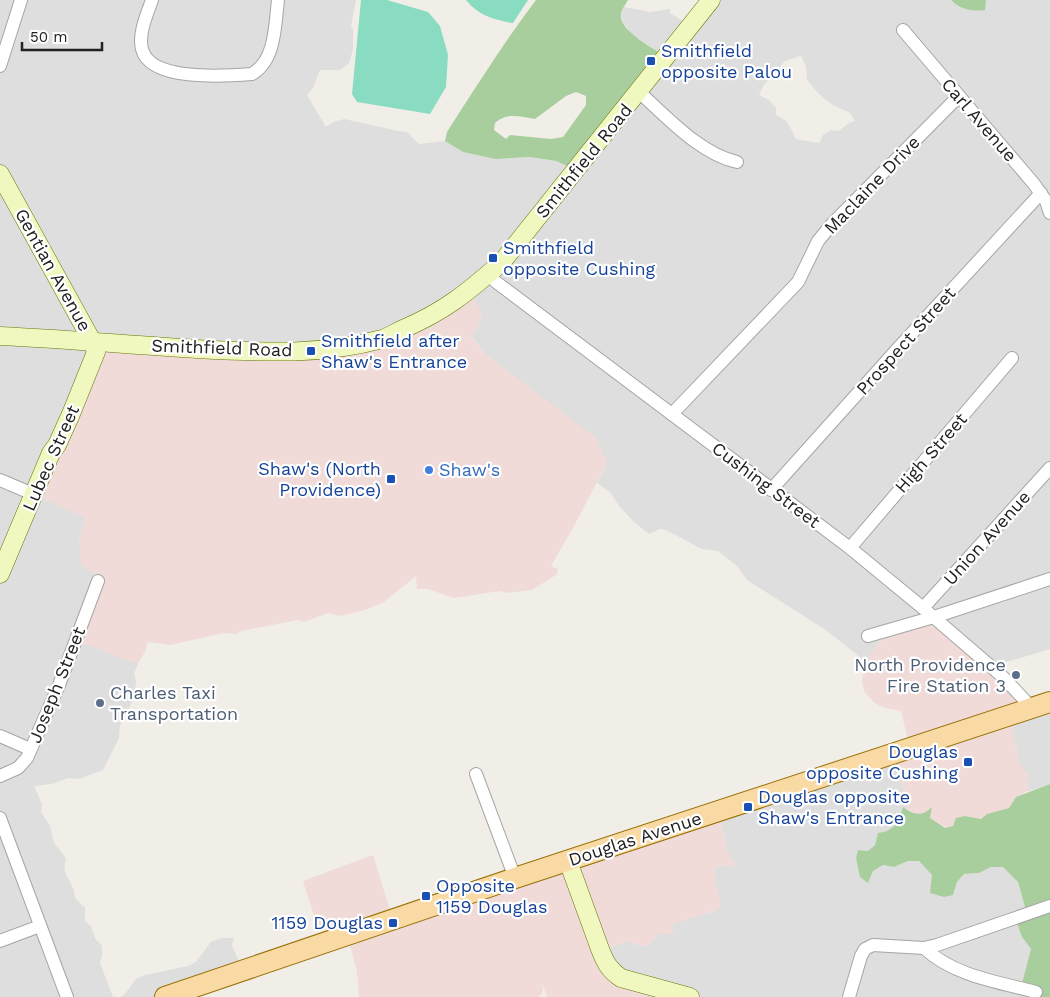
<svg xmlns="http://www.w3.org/2000/svg" width="1050" height="997" font-family="'Work Sans',sans-serif">
<rect width="100%" height="100%" fill="#f1eee8"/>
<g fill="#dfdede" fill-rule="evenodd">
<path d="M0 0H356L351 26 353 30V50L349 63 340 70H320L313 88 307 95 326 127 334 122 344 119 398 131 407 132 419 144 445 141 463 152 495 159 530 157 556 161 578 171 665 56 633 35 624 24 621 17 624 7 650 12 670 9V13L687 24 709 0H951L953 3 984 10 986 0H1050V649L993 666 887 630 866 662 826 630 747 580 737 566 718 551 702 549 666 530 660 529 649 534 634 522 620 507 610 492 597 483 607 463 485 354 471 336 478 327 481 315 82 515 86 518 79 540 99 577 78 641 138 664 134 673 136 681 134 698 120 726 119 738 103 770 79 779 68 778 51 784 34 786 42 804 41 812 50 826 54 843 66 858 64 870 74 890 75 898 85 908V921L91 926 95 938 102 946V956L100 963 113 997H0ZM801 56 806 66 807 80 818 93 831 104 850 113 855 121 849 123 839 131 831 130 823 135 819 143 796 139 789 125 785 120 776 115V108L769 100 759 95 763 86 785 61Z"/>
<polygon points="1050,700 1050,784 1026,792 1028,789 1026,782 1018,763 1017,750 1008,715"/>
<polygon points="892,752 908,803 906,810 903,807 897,823 868,851 858,850 856,858 860,873 869,878 873,871 883,865 894,867 908,861 919,861 953,894 957,882 964,874 979,873 991,867 1003,866 1018,882 1026,912 1022,937 1031,949 1022,982 1043,989 1039,997 646,997 650,988 627,977 604,949 630,941 639,946 652,942 658,934 672,924 717,910 721,905 714,884 716,878 713,869 721,865 732,867 735,865 726,850 725,838 718,812"/>
<polygon points="221,938 234,938 232,946 240,964 159,997 121,997 125,994 136,979 145,975 188,966 196,962 211,942"/>
</g>
<g fill="#f0dbd8">
<polygon points="471,294 483,314 481,315 478,327 471,337 485,354 596,438 607,463 573,528 551,566 558,569 556,575 532,590 506,593 500,591 453,598 428,589 417,589 416,576 384,602 365,610 341,616 328,613 304,622 298,620 241,631 236,634 224,633 170,645 147,642 146,650 138,664 77,641 99,577 81,565 79,540 86,518 36,496 101,342 301,347 385,331"/>
<polygon points="927,612 1029,706 1009,715 1017,750 1018,763 1029,775 1026,782 1028,789 1026,792 1016,797 1009,808 987,814 981,819 965,816 953,826 945,828 930,818 931,808 926,813 917,814 906,810 908,803 892,752 909,745 901,711 884,708 873,702 864,691 862,680 866,662 887,630"/>
<polygon points="718,812 725,838 726,850 736,865 732,867 721,865 713,869 716,878 714,884 717,888 721,905 717,910 672,924 674,931 671,934 658,934 652,942 644,946 639,946 630,941 604,949 608,963 650,988 646,997 547,997 542,983 543,991 539,997 359,997 357,971 348,938"/>
<polygon points="373,855 390,910 319,931 303,881"/>
</g>
<g fill="#a9ce9e" fill-rule="evenodd">
<path d="M536 0H628C625 5 620 12 621 18 624 33 653 48 665 56L578 171 556 161 530 157 495 159 463 152 445 141 447 132C476 87 504 42 536 0ZM576 92 586 96V105L563 137 551 139 510 135 506 139 494 130 495 123C506 112 521 117 535 119L566 96Z"/>
<path d="M951 0H986L985 10C973 12 959 9 951 0Z"/>
<path d="M1050 784V997H1039L1042 989 1022 983 1031 949 1022 937 1015 917 1026 911 1018 882 1003 867H991L979 873 964 874 957 882 953 895 944 897 930 893 932 875 919 861H908L894 867 883 865 873 871 868 883 860 877 856 858 858 850 868 851 875 845 878 833C895 831 898 822 903 807 913 815 922 817 932 807L930 818 945 828 953 826 956 818 965 816 981 819 987 814 1009 808 1016 797Z"/>
</g>
<g fill="#89dcc2">
<polygon points="361,0 387,0 428,12 440,26 448,55 446,87 430,114 357,102 352,94"/>
<path d="M466 0H528L513 23C494 20 479 16 466 0Z"/>
</g>
<g fill="none" stroke-linecap="round" stroke-linejoin="round">
<defs>
<g id="street">
<path d="M152 0C147 14 138 34 142 49 150 82 227 76 252 74 276 60 275 24 278 0"/>
<polyline points="903,30 1034,184 1046,201 1050,213"/>
<polyline points="0,66 21,0"/>
<path d="M639 92C667 117 700 154 737 162"/>
<polyline points="489,274 496,282 850,548 923,608 1003,677 1032,708"/>
<polyline points="672,414 798,282 818,241 832,224 959,96"/>
<polyline points="0,480 33,494"/>
<polyline points="771,490 901,345 1041,193"/>
<polyline points="850,548 1012,358"/>
<polyline points="923,608 1050,468"/>
<polyline points="868,636 934,617 1050,579"/>
<polyline points="0,736 30,749"/>
<polyline points="476,774 515,878"/>
<polyline points="0,776 18,768 27,758 59,685 98,581"/>
<polyline points="0,818 67,997"/>
<polyline points="0,941 40,926"/>
<path d="M924 948C954 976 998 982 1036 992"/>
<polyline points="849,997 861,956 865,949 873,945 924,948 937,945 1050,906"/>
</g>
<g id="secondary">
<polyline points="0,174 92,341 96,352 71,414 57,445 51,453 0,574"/>
<path d="M0 336C66 339 131 345 197 349 259 352 321 356 382 339 389 337 396 332 403 329 445 311 468 292 502 262L711 0"/>
<path d="M568 861 600 949C605 962 609 970 621 978L690 997"/>
</g>
<polyline id="primary" points="165,997 515,878 1050,702"/>
</defs>
<use href="#street" stroke="#a5a5a5" stroke-width="14"/>
<use href="#secondary" stroke="#637609" stroke-width="19"/>
<use href="#primary" stroke="#987106" stroke-width="22"/>
<use href="#street" stroke="#fff" stroke-width="12"/>
<use href="#secondary" stroke="#f1f8bf" stroke-width="18"/>
<use href="#primary" stroke="#f9daa5" stroke-width="20"/>
</g>
<g fill="#1a4fb4" stroke="#fff" stroke-width="2">
<rect x="646" y="56" width="10" height="10" rx="2.5"/>
<rect x="488" y="253" width="10" height="10" rx="2.5"/>
<rect x="306" y="346" width="10" height="10" rx="2.5"/>
<rect x="386" y="474" width="10" height="10" rx="2.5"/>
<rect x="963" y="757" width="10" height="10" rx="2.5"/>
<rect x="743" y="802" width="10" height="10" rx="2.5"/>
<rect x="421" y="891" width="10" height="10" rx="2.5"/>
<rect x="388" y="918" width="10" height="10" rx="2.5"/>
</g>
<circle fill="#3f7fe0" stroke="#fff" stroke-width="2" cx="429" cy="470" r="5"/>
<g fill="#5c6f8a" stroke="#fff" stroke-width="2">
<circle cx="1016" cy="675" r="5"/>
<circle cx="100" cy="703" r="5"/>
</g>
<g text-anchor="middle" stroke-width="4.5" stroke-linejoin="round" paint-order="stroke">
<g font-size="18" fill="#164399" stroke="#fff" text-anchor="start">
<text x="661" y="57">Smithfield<tspan x="661" dy="21">opposite Palou</tspan></text>
<text x="503" y="254">Smithfield<tspan x="503" dy="21">opposite Cushing</tspan></text>
<text x="321" y="347">Smithfield after<tspan x="321" dy="21">Shaw's Entrance</tspan></text>
<text x="381" y="475" text-anchor="end">Shaw's (North<tspan x="381" dy="21">Providence)</tspan></text>
<text x="958" y="758" text-anchor="end">Douglas<tspan x="958" dy="21">opposite Cushing</tspan></text>
<text x="758" y="803">Douglas opposite<tspan x="758" dy="21">Shaw's Entrance</tspan></text>
<text x="436" y="892">Opposite<tspan x="436" dy="21">1159 Douglas</tspan></text>
<text x="383" y="929" text-anchor="end">1159 Douglas</text>
</g>
<g font-size="18" fill="#212121" stroke="#fff">
<text transform="translate(979 120) rotate(49)" y="6">Carl Avenue</text>
<text transform="translate(584 161) rotate(-51)" y="6">Smithfield Road</text>
<text transform="translate(872 185) rotate(-46)" y="6">Maclaine Drive</text>
<text transform="translate(53 270) rotate(61)" y="6">Gentian Avenue</text>
<text transform="translate(906 341) rotate(-48)" y="6">Prospect Street</text>
<text transform="translate(222 348) rotate(2)" y="6">Smithfield Road</text>
<text transform="translate(931 453) rotate(-49)" y="6">High Street</text>
<text transform="translate(51 458) rotate(-66)" y="6">Lubec Street</text>
<text transform="translate(766 485) rotate(37)" y="6">Cushing Street</text>
<text transform="translate(987 538) rotate(-48)" y="6">Union Avenue</text>
<text transform="translate(57 685) rotate(-68)" y="6">Joseph Street</text>
<text transform="translate(635 839) rotate(-18)" y="6">Douglas Avenue</text>
</g>
<g font-size="18" fill="#366cbe" stroke="#fff" text-anchor="start">
<text x="439" y="476">Shaw's</text>
</g>
<g font-size="18" fill="#4e5e75" stroke="#fff" text-anchor="end">
<text x="1006" y="671">North Providence<tspan x="1006" dy="21">Fire Station 3</tspan></text>
<text x="110" y="699" text-anchor="start">Charles Taxi<tspan x="110" dy="21">Transportation</tspan></text>
</g>
</g>
<path d="M22 42v8h80v-8" fill="none" stroke="#212121" stroke-width="2.5"/>
<text x="30" y="42" font-size="15" fill="#212121" stroke="#ffffff" stroke-width="4" paint-order="stroke">50 m</text>
</svg>
